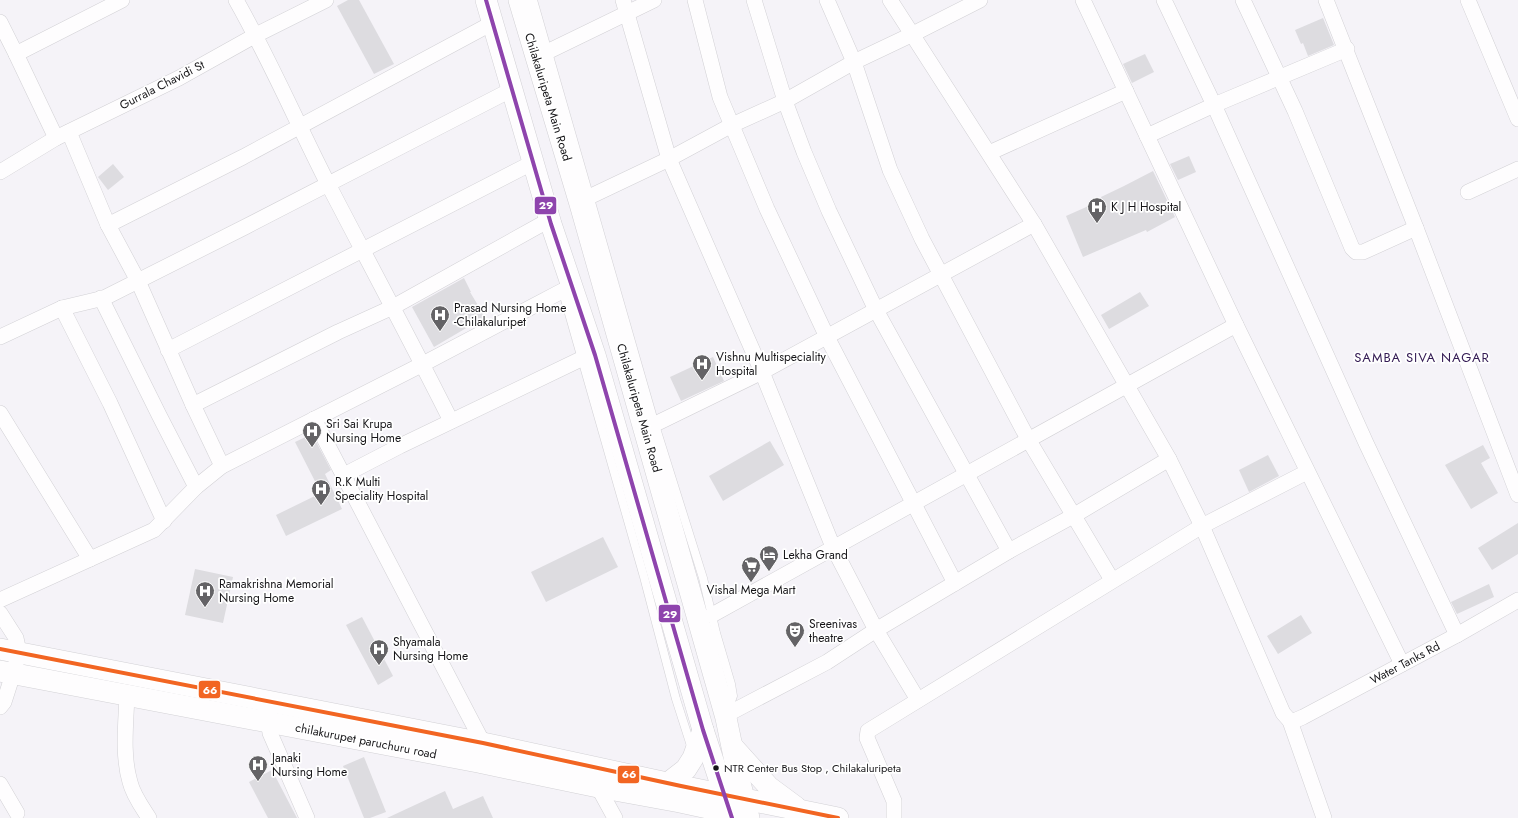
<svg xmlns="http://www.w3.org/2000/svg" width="1518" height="818" font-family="Jost,sans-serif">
<rect width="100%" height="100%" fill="#f5f3f8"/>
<g fill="#dddce0">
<polygon points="348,0 359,0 394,64 374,74 337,6"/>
<polygon points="1323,18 1334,45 1308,56 1303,43 1301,44 1295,30"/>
<polygon points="1145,54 1154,72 1132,83 1123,64"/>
<polygon points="1189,156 1196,172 1178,180 1170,164"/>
<polygon points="113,164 124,177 108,190 98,177"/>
<polygon points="1153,171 1175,217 1147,232 1146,230 1083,257 1066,216 1102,200 1101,197 1124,186"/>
<polygon points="464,278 471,292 470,292 485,317 434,347 412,307"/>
<polygon points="1140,292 1149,306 1109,329 1101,315"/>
<polygon points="713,357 724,381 681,401 670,377"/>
<polygon points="312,434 331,470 325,474 342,509 286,536 276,515 321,493 295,442"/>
<polygon points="770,441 784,465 723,501 709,476"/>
<polygon points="1483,445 1490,458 1481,463 1498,493 1471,509 1445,465"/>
<polygon points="1268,455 1279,476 1249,492 1239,470"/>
<polygon points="1518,523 1518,554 1492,570 1478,548"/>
<polygon points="603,537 618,567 546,602 531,572"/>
<polygon points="195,569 233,577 223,623 185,615"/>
<polygon points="1489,584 1494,597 1457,614 1451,602"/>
<polygon points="1301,615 1312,633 1278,654 1267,636"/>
<polygon points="362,617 393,676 378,685 346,625"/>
<polygon points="364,757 386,812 370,818 364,818 343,766"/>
<polygon points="272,770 297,818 268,818 249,782"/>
<polygon points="445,791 453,809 483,796 493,818 387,818"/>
</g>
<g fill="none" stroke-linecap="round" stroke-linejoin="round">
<defs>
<g id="lane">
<polyline points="533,0 655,425 703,578 716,633 731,684 733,696 728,710"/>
<polyline points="562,289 644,577 676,699 692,749"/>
</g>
<g id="street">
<path d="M236 0C270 60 297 123 328 184 369 263 411 341 451 421"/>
<polyline points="623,0 669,159 762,372 833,547 876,630 918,700"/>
<polyline points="695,0 720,97 767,209 827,337 955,583"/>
<polyline points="754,0 785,101 804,152 829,211 876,310 1009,551"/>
<polyline points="827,0 854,62 890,170 922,239 1028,439 1112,580"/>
<polyline points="890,0 1034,224 1169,459 1202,526 1283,713 1290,721 1324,818"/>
<polyline points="1083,0 1236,325 1402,664"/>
<polyline points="1164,0 1214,105 1366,443 1457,635"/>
<polyline points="1243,0 1295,111 1352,248 1356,252 1363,252 1416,228"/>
<polyline points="1326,0 1416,228 1518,495"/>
<polyline points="1468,0 1518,119"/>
<polyline points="0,22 16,54 122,0"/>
<polyline points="547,52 654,0"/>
<polyline points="16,54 56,138"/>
<polyline points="69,132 108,225 138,281 193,405 222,466"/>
<polyline points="1147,136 1214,105 1347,49"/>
<polyline points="989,153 1126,91"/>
<polyline points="0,172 56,138 179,78 256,35 326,0"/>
<polyline points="1468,192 1518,169"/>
<polyline points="589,197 669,159 732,125 785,101 854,62 913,34 980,0"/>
<polyline points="108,225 243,157 485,27"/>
<polyline points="101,298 159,415 196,487"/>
<polyline points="62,308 110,403 164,521"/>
<polyline points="0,337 62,308 104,298 245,227 503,94"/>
<polyline points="168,350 526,166"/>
<polyline points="193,405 338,332 393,307 542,224"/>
<polyline points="0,413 90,559"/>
<polyline points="314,419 483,743 481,750"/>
<polyline points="645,429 762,372 1034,224"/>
<polyline points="344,475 400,446 581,359"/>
<polyline points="0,600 154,530 196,487 222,466 423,364 562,291"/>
<polyline points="0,613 16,638 19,652 13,674 4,702 0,707"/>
<polyline points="712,615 1236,325"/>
<path d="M127 695C126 723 122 755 130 782 133 795 142 807 149 818"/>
<polyline points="267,713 270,733 307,818"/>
<polyline points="726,715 827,662 876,630 1009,551 1073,516 1169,459"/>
<polyline points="1290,721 1296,720 1303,717 1457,635 1518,600"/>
<polyline points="0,784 17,813"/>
<polyline points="598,787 615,818"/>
<polyline points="894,818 894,801 867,738 868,731 1202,526 1307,472"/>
</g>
<g id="secondary">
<polyline points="486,0 551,224 595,355 703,730 732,818"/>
<polyline points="519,0 580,204 726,718 737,771 749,818"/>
<polyline points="0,649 483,743 681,786 838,818"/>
<polyline points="0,671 478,762 598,787 680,802 731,813 743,814"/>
<polyline points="733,747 769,787 796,807"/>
<polyline points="668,783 686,769 693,758 703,730"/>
</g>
</defs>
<use href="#lane" stroke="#d2d1d5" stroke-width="9"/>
<use href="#street" stroke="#d2d1d5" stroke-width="16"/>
<use href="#secondary" stroke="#d2d1d5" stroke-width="22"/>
<use href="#lane" stroke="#fefdfe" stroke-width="8"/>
<use href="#street" stroke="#fefdfe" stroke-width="15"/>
<use href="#secondary" stroke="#fefdfe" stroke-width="21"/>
<defs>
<polyline id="bus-1" points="0,649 483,743 681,786 838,818"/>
<polyline id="bus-2" points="486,0 551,224 595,355 703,730 732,818"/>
</defs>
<use href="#bus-1" stroke="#fff" stroke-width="7"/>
<use href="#bus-2" stroke="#fff" stroke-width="7"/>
<use href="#bus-1" stroke="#f26522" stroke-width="4"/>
<use href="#bus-2" stroke="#8e44ad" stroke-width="4"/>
</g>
<defs>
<symbol id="hospital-pin" viewBox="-11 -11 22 30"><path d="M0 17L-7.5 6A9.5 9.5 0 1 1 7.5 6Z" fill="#646366" stroke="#fff"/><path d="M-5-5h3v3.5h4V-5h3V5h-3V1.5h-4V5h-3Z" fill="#fff"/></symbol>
<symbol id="hotel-pin" viewBox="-11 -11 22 30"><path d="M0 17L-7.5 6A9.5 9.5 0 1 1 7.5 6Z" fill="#646366" stroke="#fff"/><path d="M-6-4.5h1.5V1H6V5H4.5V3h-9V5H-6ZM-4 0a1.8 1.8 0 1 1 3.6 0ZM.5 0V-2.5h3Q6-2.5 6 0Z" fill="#fff"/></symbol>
<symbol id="supermarket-pin" viewBox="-11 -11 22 30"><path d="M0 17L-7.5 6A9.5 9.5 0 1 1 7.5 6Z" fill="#646366" stroke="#fff"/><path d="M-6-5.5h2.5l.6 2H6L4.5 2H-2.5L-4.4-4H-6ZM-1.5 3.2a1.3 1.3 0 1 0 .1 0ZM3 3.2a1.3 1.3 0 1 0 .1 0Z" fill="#fff"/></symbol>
<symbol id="theatre-pin" viewBox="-11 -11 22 30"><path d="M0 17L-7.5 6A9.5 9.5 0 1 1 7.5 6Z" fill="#646366" stroke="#fff"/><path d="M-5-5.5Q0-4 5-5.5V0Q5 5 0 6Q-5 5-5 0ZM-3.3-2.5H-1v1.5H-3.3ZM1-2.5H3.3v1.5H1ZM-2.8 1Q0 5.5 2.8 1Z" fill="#fff"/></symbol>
</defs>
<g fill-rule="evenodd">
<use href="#hospital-pin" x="1086" y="196" width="22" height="30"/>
<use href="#hospital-pin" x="429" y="304" width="22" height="30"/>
<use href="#hospital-pin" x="691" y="353" width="22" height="30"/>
<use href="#hospital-pin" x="301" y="420" width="22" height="30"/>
<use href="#hospital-pin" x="310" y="478" width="22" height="30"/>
<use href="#hotel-pin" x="758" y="544" width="22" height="30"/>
<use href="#supermarket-pin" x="740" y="555" width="22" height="30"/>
<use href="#hospital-pin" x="194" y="580" width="22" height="30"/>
<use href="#theatre-pin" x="784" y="620" width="22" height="30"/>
<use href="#hospital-pin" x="368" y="638" width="22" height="30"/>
<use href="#hospital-pin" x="247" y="754" width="22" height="30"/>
</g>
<circle fill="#161518" stroke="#fff" stroke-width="1.5" cx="716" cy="768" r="3.5"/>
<g text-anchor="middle" stroke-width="3.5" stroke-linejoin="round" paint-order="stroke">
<g font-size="11" fill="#161518" stroke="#fff" text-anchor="start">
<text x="724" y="772">NTR Center Bus Stop , Chilakaluripeta</text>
</g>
<g font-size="12" fill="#161518" stroke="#fff">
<text transform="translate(162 85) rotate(-27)" y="4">Gurrala Chavidi St</text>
<text transform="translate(548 97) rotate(73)" y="4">Chilakaluripeta Main Road</text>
<text transform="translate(639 408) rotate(74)" y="4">Chilakaluripeta Main Road</text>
<text transform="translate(1405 663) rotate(-28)" y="4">Water Tanks Rd</text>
<text transform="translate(366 741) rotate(11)" y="4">chilakurupet paruchuru road</text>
</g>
<g font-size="12" fill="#161518" stroke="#fff" text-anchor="start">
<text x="1111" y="211">K J H Hospital</text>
<text x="454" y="312">Prasad Nursing Home<tspan x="454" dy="14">-Chilakaluripet</tspan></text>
<text x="716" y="361">Vishnu Multispeciality<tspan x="716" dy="14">Hospital</tspan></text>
<text x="326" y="428">Sri Sai Krupa<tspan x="326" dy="14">Nursing Home</tspan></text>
<text x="335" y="486">R.K Multi<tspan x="335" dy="14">Speciality Hospital</tspan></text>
<text x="783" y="559">Lekha Grand</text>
<text x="219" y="588">Ramakrishna Memorial<tspan x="219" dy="14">Nursing Home</tspan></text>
<text x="751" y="594" text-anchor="middle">Vishal Mega Mart</text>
<text x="809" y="628">Sreenivas<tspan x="809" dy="14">theatre</tspan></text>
<text x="393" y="646">Shyamala<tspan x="393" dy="14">Nursing Home</tspan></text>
<text x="272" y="762">Janaki<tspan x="272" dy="14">Nursing Home</tspan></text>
</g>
<g font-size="13" letter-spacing="1" fill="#341b54" stroke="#fff">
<text x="1422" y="362">SAMBA SIVA NAGAR</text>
</g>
</g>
<g stroke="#fff" stroke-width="1.5">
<rect x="534" y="196" width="23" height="19" rx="4" fill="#8e44ad"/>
<rect x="658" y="604" width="23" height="19" rx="4" fill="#8e44ad"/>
<rect x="198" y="680" width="23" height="19" rx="4" fill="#f26522"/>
<rect x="617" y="765" width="23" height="19" rx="4" fill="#f26522"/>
</g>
<g font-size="11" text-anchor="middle" font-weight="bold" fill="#fff">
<text x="546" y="209">29</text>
<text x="670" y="618">29</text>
<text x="210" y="694">66</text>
<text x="629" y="778">66</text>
</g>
</svg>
